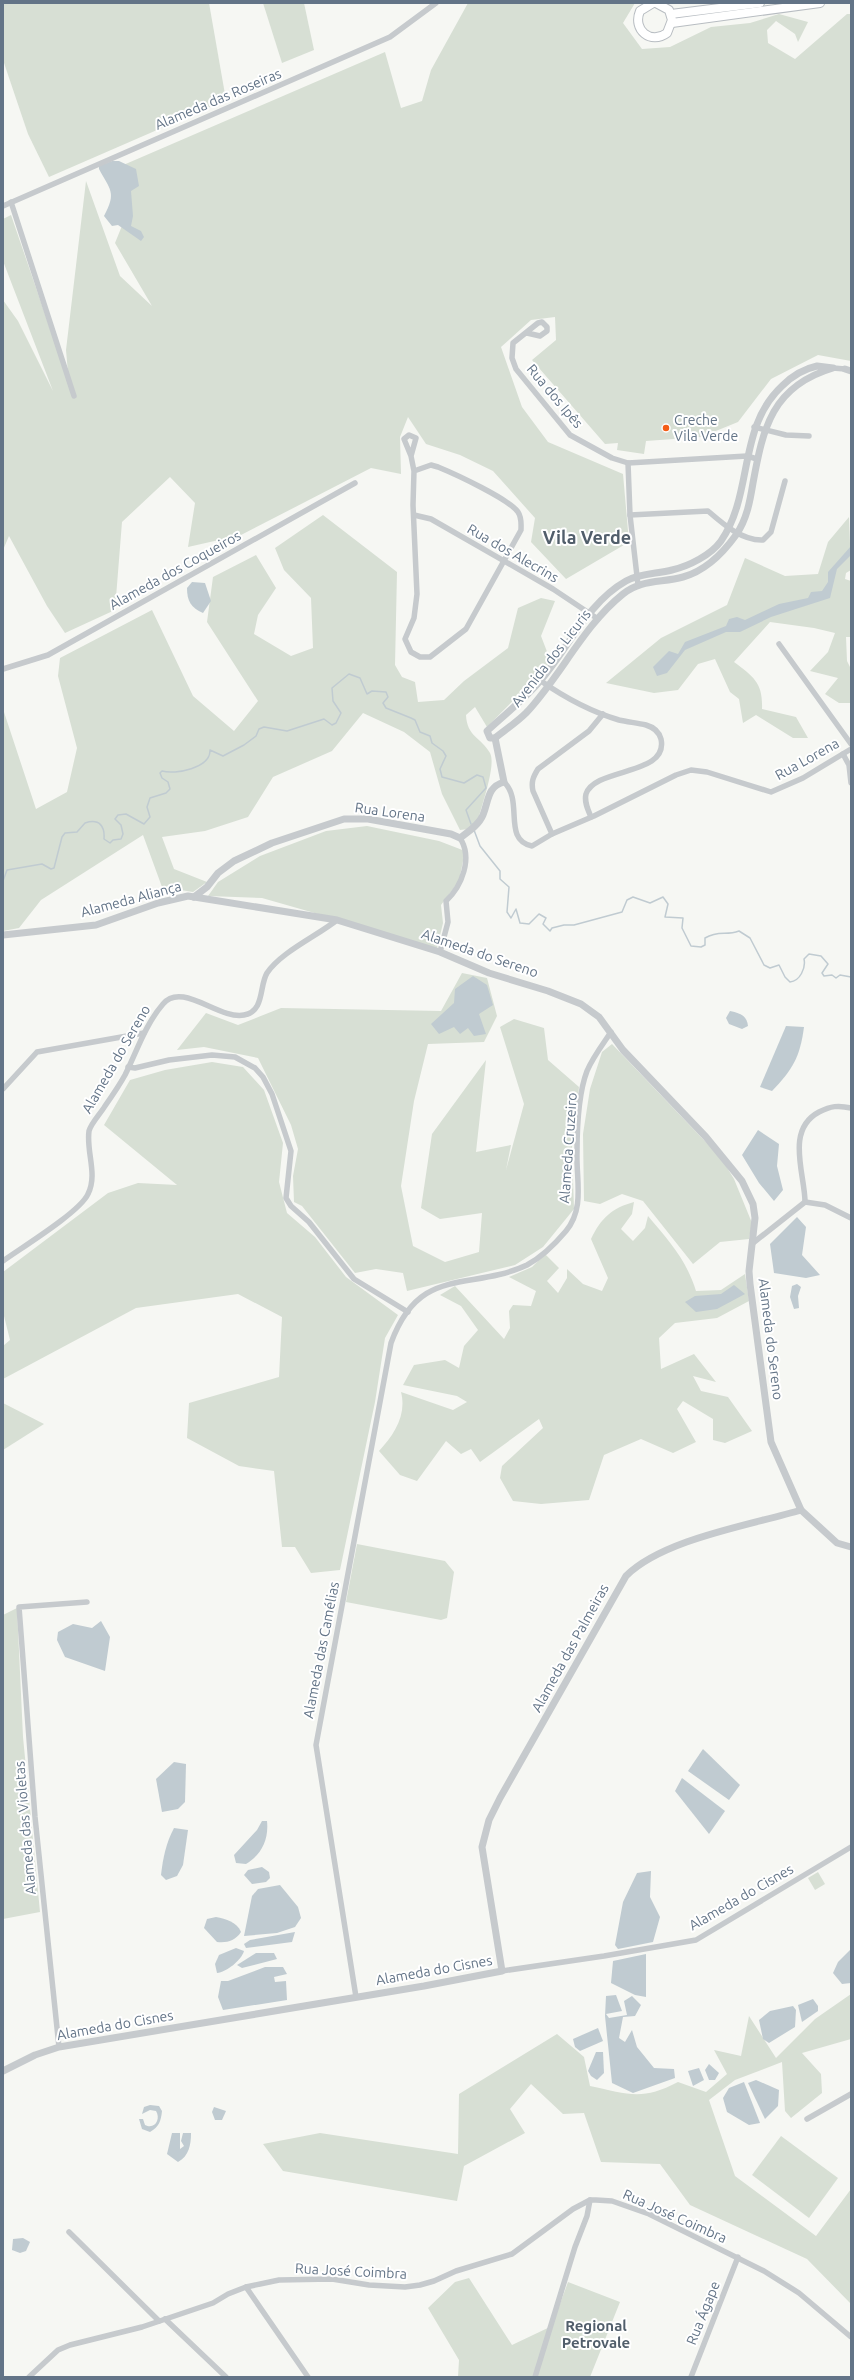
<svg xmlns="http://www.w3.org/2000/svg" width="854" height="2380" font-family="Ubuntu,sans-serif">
<rect width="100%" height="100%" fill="#f6f7f3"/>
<g fill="#d7dfd4">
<polygon points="3,3 209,3 226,100 49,177 28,134 3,60"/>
<polygon points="263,3 304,3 314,50 282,63"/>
<polygon points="468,3 635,3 623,23 642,49 670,47 711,27 750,23 779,14 808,22 798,42 795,34 776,21 767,30 768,43 795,59 847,14 851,14 851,361 818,355 771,379 738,422 701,437 646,441 644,454 617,450 618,443 605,444 532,360 556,340 555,317 531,320 501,347 522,407 548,442 623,474 629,542 566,579 531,542 535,518 493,471 460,455 426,444 408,417 400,437 401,474 371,468 241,535 188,547 195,503 170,477 122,522 115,610 65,633 47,606 9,536 3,550 3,300 18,321 53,391 3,261 3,219 11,215 69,384 66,350 86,181 120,276 152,306 115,243 128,211 121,166 385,52 401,108 422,101 431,70"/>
<path d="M323 515 397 572 395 665 402 677 415 682 418 702 444 700 464 681 508 648 518 608 541 598 555 601 541 636 551 662 487 727 475 707 466 715C467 737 481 737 490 753 497 766 479 812 476 828L460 830 442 794 430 752 404 732 363 713 332 751 273 777 248 817 205 831 162 837 174 869 207 882 193 892 162 887 143 835 41 900 19 928 3 931V709L36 809 67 792 77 748 58 676 60 658 152 610 193 696 234 731 258 701 207 622 213 577 256 555 276 588 258 615 254 634 291 656 313 648 311 598 284 570 275 548Z"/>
<path d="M849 517 851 570 846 573 845 579 851 581V637H846L847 661 851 669V703H839L825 694 838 678 810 671 828 652 835 633 814 628 770 622 734 662C754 677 763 683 762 709L796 717 808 738H793L756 715 743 723 739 699 730 692 715 659 698 664 678 690 654 693 606 683 661 638 727 605 745 558 785 576 818 574 828 542Z"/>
<polygon points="367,826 439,841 465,851 459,881 441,905 443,923 437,948 262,898 208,896 218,882 260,856 326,831"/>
<polygon points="462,973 487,978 497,1016 484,1042 428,1044 414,1101 401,1186 413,1246 445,1262 479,1252 482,1213 440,1219 421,1208 432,1134 486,1060 476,1152 511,1145 506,1170 524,1104 500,1027 514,1019 544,1028 548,1060 579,1087 572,1147 574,1209 543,1247 515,1265 407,1291 403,1273 376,1269 355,1273 302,1206 294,1202 293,1176 298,1149 291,1125 258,1058 204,1047 177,1050 206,1013 238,1025 281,1008 441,1011"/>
<polygon points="612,1044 721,1158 734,1179 752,1223 749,1239 720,1242 693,1264 643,1201 622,1194 600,1204 584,1201 583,1134 590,1089 602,1052"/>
<polygon points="212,1062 243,1067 264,1090 283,1143 279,1182 287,1213 315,1237 346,1277 398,1315 385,1338 375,1402 340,1570 311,1573 295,1547 282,1547 274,1471 239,1466 187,1438 189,1403 279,1377 282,1317 238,1294 136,1308 3,1379 3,1346 10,1340 3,1312 3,1272 108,1193 138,1183 177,1185 104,1125 130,1080 165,1070"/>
<path d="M634 1202 632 1214 621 1229 633 1241 645 1228 648 1216C669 1241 686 1259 696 1291L721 1290 745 1274 749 1301 717 1318 675 1323 659 1338 661 1369 694 1354 716 1382 693 1376 701 1391 728 1397 752 1431 725 1443 713 1440V1419L683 1401 677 1409 696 1442 673 1453 641 1439 604 1455 589 1500 541 1504 513 1501 500 1478 502 1466 543 1428 539 1419 480 1462 471 1449 461 1454 446 1441 417 1481 400 1475 379 1451C394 1435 407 1415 401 1392L453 1410 467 1402 457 1396 403 1385 414 1365 445 1360 459 1368 464 1346 478 1330 461 1306 440 1295 455 1286 504 1339 510 1328 509 1311 513 1305 531 1306 536 1291 509 1277 532 1267 545 1254 559 1268 547 1281 558 1293 567 1278V1269L583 1284 602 1291 608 1278 591 1239C601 1218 612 1208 634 1202Z"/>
<polygon points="3,1403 44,1424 3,1450"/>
<polygon points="357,1544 445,1561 454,1572 447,1618 441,1620 346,1602"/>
<polygon points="17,1608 23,1737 40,1912 3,1919 3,1615"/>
<polygon points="818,1872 825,1884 815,1890 808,1878"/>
<path d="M851 1994V2039L802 2053 821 2074 822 2093 791 2118 785 2111 782 2062 735 2080 709 2100 735 2176 816 2236 851 2189V2304L807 2259 690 2205 660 2164 601 2162 584 2113 563 2114 531 2084 510 2109 525 2133 464 2166 457 2201 283 2171 263 2144 320 2133 458 2154 459 2094 557 2034 584 2057 590 2086C628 2094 642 2101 678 2082L706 2092 727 2074 714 2050 741 2056 749 2016 776 2058 815 2019Z"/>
<polygon points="781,2136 838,2178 809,2218 752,2175"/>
<polygon points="469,2278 512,2345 552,2326 568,2282 620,2302 590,2377 458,2377 459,2360 428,2308 455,2282"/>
</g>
<g fill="#c0cbd1">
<path d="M112 161H119L136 169 139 186 131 191 133 216 131 226 141 231 144 237 141 241 118 225 112 226 104 216C117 192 110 190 99 169V166Z"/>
<polygon points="851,546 851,555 837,569 830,598 771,617 740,632 726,632 685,650 667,673 657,676 653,667 669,651 678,654 685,642 726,626 729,619 737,617 745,620 779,604 808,598 811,592 822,591 828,582 828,572"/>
<path d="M192 582 205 583 211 601 203 613C191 608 187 601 187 588Z"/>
<polygon points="473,976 487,985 493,1005 479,1014 486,1034 474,1036 468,1028 460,1034 454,1027 439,1034 431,1024 454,1003 455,989"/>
<path d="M730 1011C739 1013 747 1015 748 1026L742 1029 729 1024 726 1018Z"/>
<path d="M786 1026 804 1027C800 1057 793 1069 772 1091L760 1087Z"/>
<polygon points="758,1130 779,1144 777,1166 783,1190 774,1201 759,1183 742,1155"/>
<polygon points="797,1217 806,1227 802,1255 820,1275 806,1278 774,1273 770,1244"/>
<polygon points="797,1284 801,1287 798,1296 799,1308 794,1309 790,1297 792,1286"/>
<polygon points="734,1285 745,1294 717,1309 696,1312 685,1302 695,1296 721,1294"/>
<polygon points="101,1621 110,1637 105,1671 65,1657 57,1640 58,1632 73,1624 92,1628"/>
<polygon points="703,1749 740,1785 729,1800 688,1771"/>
<polygon points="174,1762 186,1764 185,1802 178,1809 162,1812 156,1779"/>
<polygon points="682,1778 725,1811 709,1834 675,1791"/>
<path d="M262 1821H267C269 1840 261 1855 246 1864L236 1863 234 1855 257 1830Z"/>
<path d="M174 1828 188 1830 183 1865 177 1876 166 1880 161 1875C163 1858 166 1843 174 1828Z"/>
<polygon points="262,1867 269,1872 270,1878 266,1882 252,1884 244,1875 248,1870"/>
<polygon points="651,1871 650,1897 660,1917 653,1942 618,1949 615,1945 623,1902 637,1873"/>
<polygon points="280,1885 298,1907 301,1918 295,1927 277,1933 244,1936 252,1896 258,1889"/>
<path d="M216 1917C226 1919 237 1922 241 1932 235 1941 227 1943 217 1942L204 1928 207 1919Z"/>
<polygon points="295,1932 292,1942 246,1948 244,1944 250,1940"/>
<path d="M236 1948 244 1951C241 1961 226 1972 217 1973L215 1964 219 1955Z"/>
<polygon points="851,1949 851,1983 842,1984 833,1973 838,1962"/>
<polygon points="256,1953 274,1953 277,1959 242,1968 237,1965"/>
<polygon points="646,1954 646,1997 635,1995 611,1983 613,1961"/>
<polygon points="265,1967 283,1967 287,1974 274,1977 275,1982 286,1981 287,2000 223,2010 218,1997 221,1981 228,1981"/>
<polygon points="616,1995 622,2011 606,2014 609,2018 627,2015 624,2001 632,1996 641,2005 635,2016 623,2017 619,2038 625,2042 632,2030 637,2047 654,2068 674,2069 675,2078 633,2093 612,2083 605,2016 606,1996"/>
<polygon points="813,1999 818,2006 818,2011 802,2022 798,2005"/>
<polygon points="793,2006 796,2010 795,2027 769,2043 763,2039 759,2020 770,2011"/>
<polygon points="598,2028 603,2041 580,2051 575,2047 573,2039"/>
<polygon points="596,2052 603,2052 604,2073 597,2080 591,2076 588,2071"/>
<polygon points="709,2064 719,2073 715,2080 709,2080 705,2070"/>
<polygon points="699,2068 704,2080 693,2086 688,2071"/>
<polygon points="756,2080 779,2090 778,2106 765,2119 748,2083"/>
<polygon points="744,2082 760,2123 749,2125 727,2112 723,2098 729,2088"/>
<path d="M150 2105 159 2106 162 2111C161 2121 159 2127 150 2132L142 2129 139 2119H143L145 2125C155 2130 161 2119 156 2111L150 2110 142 2114 144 2107Z"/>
<polygon points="214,2107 226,2111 222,2120 215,2120 212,2112"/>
<path d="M172 2133H180V2149L184 2146 181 2141 183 2133H191C191 2145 189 2156 178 2162L167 2154Z"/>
<polygon points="23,2238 30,2242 26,2251 20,2253 12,2250 13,2239"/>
</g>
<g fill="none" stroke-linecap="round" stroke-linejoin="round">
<g stroke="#c0cbd1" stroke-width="1.5">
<path d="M474 830 480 846 500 871V879L509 887 507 912 511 918 516 909 520 923 529 924 539 914 546 918 543 924 550 931 552 928 564 925H574L622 912 627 900 633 897 650 903 663 897 668 904 665 917 683 918 682 928 691 946 701 947 705 945V938C719 930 726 936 739 931L750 938 764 965 770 968 779 965 785 977 790 982C800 981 806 968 804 959L809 954 821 956 828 964 822 973 824 976 832 975 836 978 840 975 851 977"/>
<path d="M3 881 7 870 42 864 51 869 54 868 62 837 65 833 77 832 85 823C100 818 105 827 104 839L110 843 113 840 121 839 123 834 121 825 115 819 118 815 126 814 144 824 150 817 147 807 150 798 166 793 170 789 168 782 162 778 160 773 162 771C175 775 211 768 210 750L223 756 244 745 256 736 259 729 264 727 287 731 324 719 332 725 336 723 341 713 333 701 332 688 349 674 360 678 367 694 372 691 386 692 388 697 383 703 386 708 411 718 415 720 420 732 430 736 432 743 443 751 446 756 440 769 442 777 464 783 477 775 483 777 486 788 466 810 471 824"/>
</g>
<defs>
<g id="secondary">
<path d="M653 3 640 11C632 30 651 45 667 33L672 20 669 10 656 3"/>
<polyline points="671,14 760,3"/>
<polyline points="672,23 820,3"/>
</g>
</defs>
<use href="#secondary" stroke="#b8bdc2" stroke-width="10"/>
<g stroke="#c6cacd" stroke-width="5.5">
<polyline points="11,202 74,396"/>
<polyline points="3,206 390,37 436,3"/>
<polyline points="527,333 540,336 547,331 547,327 542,322 538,323 513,343 512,358 516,369 570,435 612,458 628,463 747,456 757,459"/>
<polyline points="833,368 845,369"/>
<polyline points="754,427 786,435 809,436"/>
<path d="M411 456 416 438 409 435 404 439 411 456 414 471 413 505 417 594 414 618 405 639 411 652 420 657H430L466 629 521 530C521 524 522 518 518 512 509 499 455 474 438 467L431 465 414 471"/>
<polyline points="628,463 630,515 638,585"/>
<polyline points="414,515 431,519 553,589 598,619"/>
<path d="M630 515 708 511C723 524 742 541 763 540L771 532 785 481"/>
<polyline points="779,644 851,744"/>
<polyline points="3,669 48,655 355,483"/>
<path d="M541 681C564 697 592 712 619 720 628 722 638 723 646 725 653 727 659 732 661 739 669 776 595 767 586 794 584 802 588 810 591 817"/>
<polyline points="843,754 849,765 851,783"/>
<path d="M504 782C524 801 502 840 532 846L552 834 594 816 676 775 691 770 707 772 771 792 803 778 851 749"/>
<path d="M552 834 533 791C531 782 533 777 538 769L589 731 603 714"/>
<path d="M440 952 448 922 446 901C462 886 473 858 460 838"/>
<polyline points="128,1067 135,1068 169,1060 212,1055 235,1057 255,1068 263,1077 272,1094 291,1151 286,1198 291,1206 309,1222 354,1279 408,1312"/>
<polyline points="3,1089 37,1052 144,1033"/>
<path d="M805 1202C805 1174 785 1130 819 1112 831 1106 838 1105 851 1108"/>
<polyline points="753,1243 805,1202 825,1205 851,1218"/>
<path d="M3 1261C21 1248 80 1212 88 1194 98 1174 86 1152 89 1131 91 1123 101 1113 105 1106 112 1096 119 1086 125 1075 137 1051 145 1025 163 1004 182 981 219 1020 244 1015 265 1011 259 986 267 973 281 952 317 936 337 920"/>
<polyline points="502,1971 604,1956 696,1940 851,1847"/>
<path d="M356 1997 316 1745 391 1343C420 1264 469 1292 527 1265 542 1257 555 1244 566 1231 585 1208 576 1180 577 1152 577 1129 579 1092 587 1071 593 1057 603 1044 611 1032"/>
<polyline points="59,2047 35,1817 19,1607 87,1602"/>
<polyline points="807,2119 851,2094"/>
<polyline points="69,2232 159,2321"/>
<polyline points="246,2287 308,2377"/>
<polyline points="165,2319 226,2377"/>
<polyline points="29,2377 58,2350 70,2345 142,2327 213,2303 228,2294 246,2287 279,2280 332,2279 369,2285 405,2287 420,2285 434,2281 456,2271 512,2254 573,2209 590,2200 596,2200 612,2201 649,2214 764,2271 799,2293 851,2337"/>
<polyline points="535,2377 575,2247 587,2216 590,2200"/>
<polyline points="691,2377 738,2257"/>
</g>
<g stroke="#c6cacd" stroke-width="7">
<path d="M817 366 833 368C772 386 763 428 753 483 750 501 747 519 736 535 723 553 705 571 683 577 662 583 641 579 623 594 583 626 561 676 526 713 517 722 505 730 495 738H490L487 731C505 714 524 700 540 681 568 649 587 603 626 581 640 573 657 574 672 570 689 566 711 555 721 541 754 493 737 428 782 386 792 376 803 369 817 366Z"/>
<polyline points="845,369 851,371"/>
<path d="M194 897 207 887 218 873 234 861 272 843 344 819H368L451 834 460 838C468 832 479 825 483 815 489 800 487 787 504 782L495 738"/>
<polyline points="3,935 96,925 158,903 188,896 337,920 440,952 489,973 548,991 581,1004 599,1017 623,1050 706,1137 742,1181 753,1204 755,1218 749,1271 750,1284 771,1442 801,1510"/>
<path d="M3 2071 35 2055 59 2047 424 1986 502 1971 482 1847 489 1820 500 1798 626 1576C663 1539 751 1525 801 1510L837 1543 851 1547"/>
</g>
<use href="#secondary" stroke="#fff" stroke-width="8"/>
</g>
<circle fill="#f45d16" stroke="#fff" stroke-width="1.5" cx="666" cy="428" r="4"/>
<g text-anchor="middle" stroke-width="4" stroke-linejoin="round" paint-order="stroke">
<g font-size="14" fill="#637487" stroke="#fff">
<text transform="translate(218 99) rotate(-23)" y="5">Alameda das Roseiras</text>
<text transform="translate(555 396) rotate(50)" y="5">Rua dos Ipês</text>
<text transform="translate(513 553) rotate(30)" y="5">Rua dos Alecrins</text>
<text transform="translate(175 570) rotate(-29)" y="5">Alameda dos Coqueiros</text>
<text transform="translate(551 658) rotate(-52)" y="5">Avenida dos Licuris</text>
<text transform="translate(807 759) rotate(-29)" y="5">Rua Lorena</text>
<text transform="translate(390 812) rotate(8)" y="5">Rua Lorena</text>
<text transform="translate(131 899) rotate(-15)" y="5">Alameda Aliança</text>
<text transform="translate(480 953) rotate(19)" y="5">Alameda do Sereno</text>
<text transform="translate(116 1059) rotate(-60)" y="5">Alameda do Sereno</text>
<text transform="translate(568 1148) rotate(-86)" y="5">Alameda Cruzeiro</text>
<text transform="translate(771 1339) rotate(83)" y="5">Alameda do Sereno</text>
<text transform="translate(570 1648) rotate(-61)" y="5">Alameda das Palmeiras</text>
<text transform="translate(321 1650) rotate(-79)" y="5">Alameda das Camélias</text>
<text transform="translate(25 1828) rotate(-95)" y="5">Alameda das Violetas</text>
<text transform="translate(741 1897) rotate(-30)" y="5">Alameda do Cisnes</text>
<text transform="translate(434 1970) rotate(-10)" y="5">Alameda do Cisnes</text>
<text transform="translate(115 2025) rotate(-10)" y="5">Alameda do Cisnes</text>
<text transform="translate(675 2216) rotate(24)" y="5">Rua José Coimbra</text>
<text transform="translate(351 2271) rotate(3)" y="5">Rua José Coimbra</text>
<text transform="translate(703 2313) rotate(-68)" y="5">Rua Ágape</text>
</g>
<g font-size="14" fill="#637487" stroke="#fff" text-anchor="start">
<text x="674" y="425">Creche<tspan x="674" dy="16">Vila Verde</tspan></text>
</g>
<g font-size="15" font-weight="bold" fill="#515e6b" stroke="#fff">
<text x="596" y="2331">Regional<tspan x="596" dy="17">Petrovale</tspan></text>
</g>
<g font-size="18" font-weight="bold" fill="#515e6b" stroke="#fff">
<text x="587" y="544">Vila Verde</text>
</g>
</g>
<rect width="854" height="2380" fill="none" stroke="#637487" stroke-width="8"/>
</svg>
